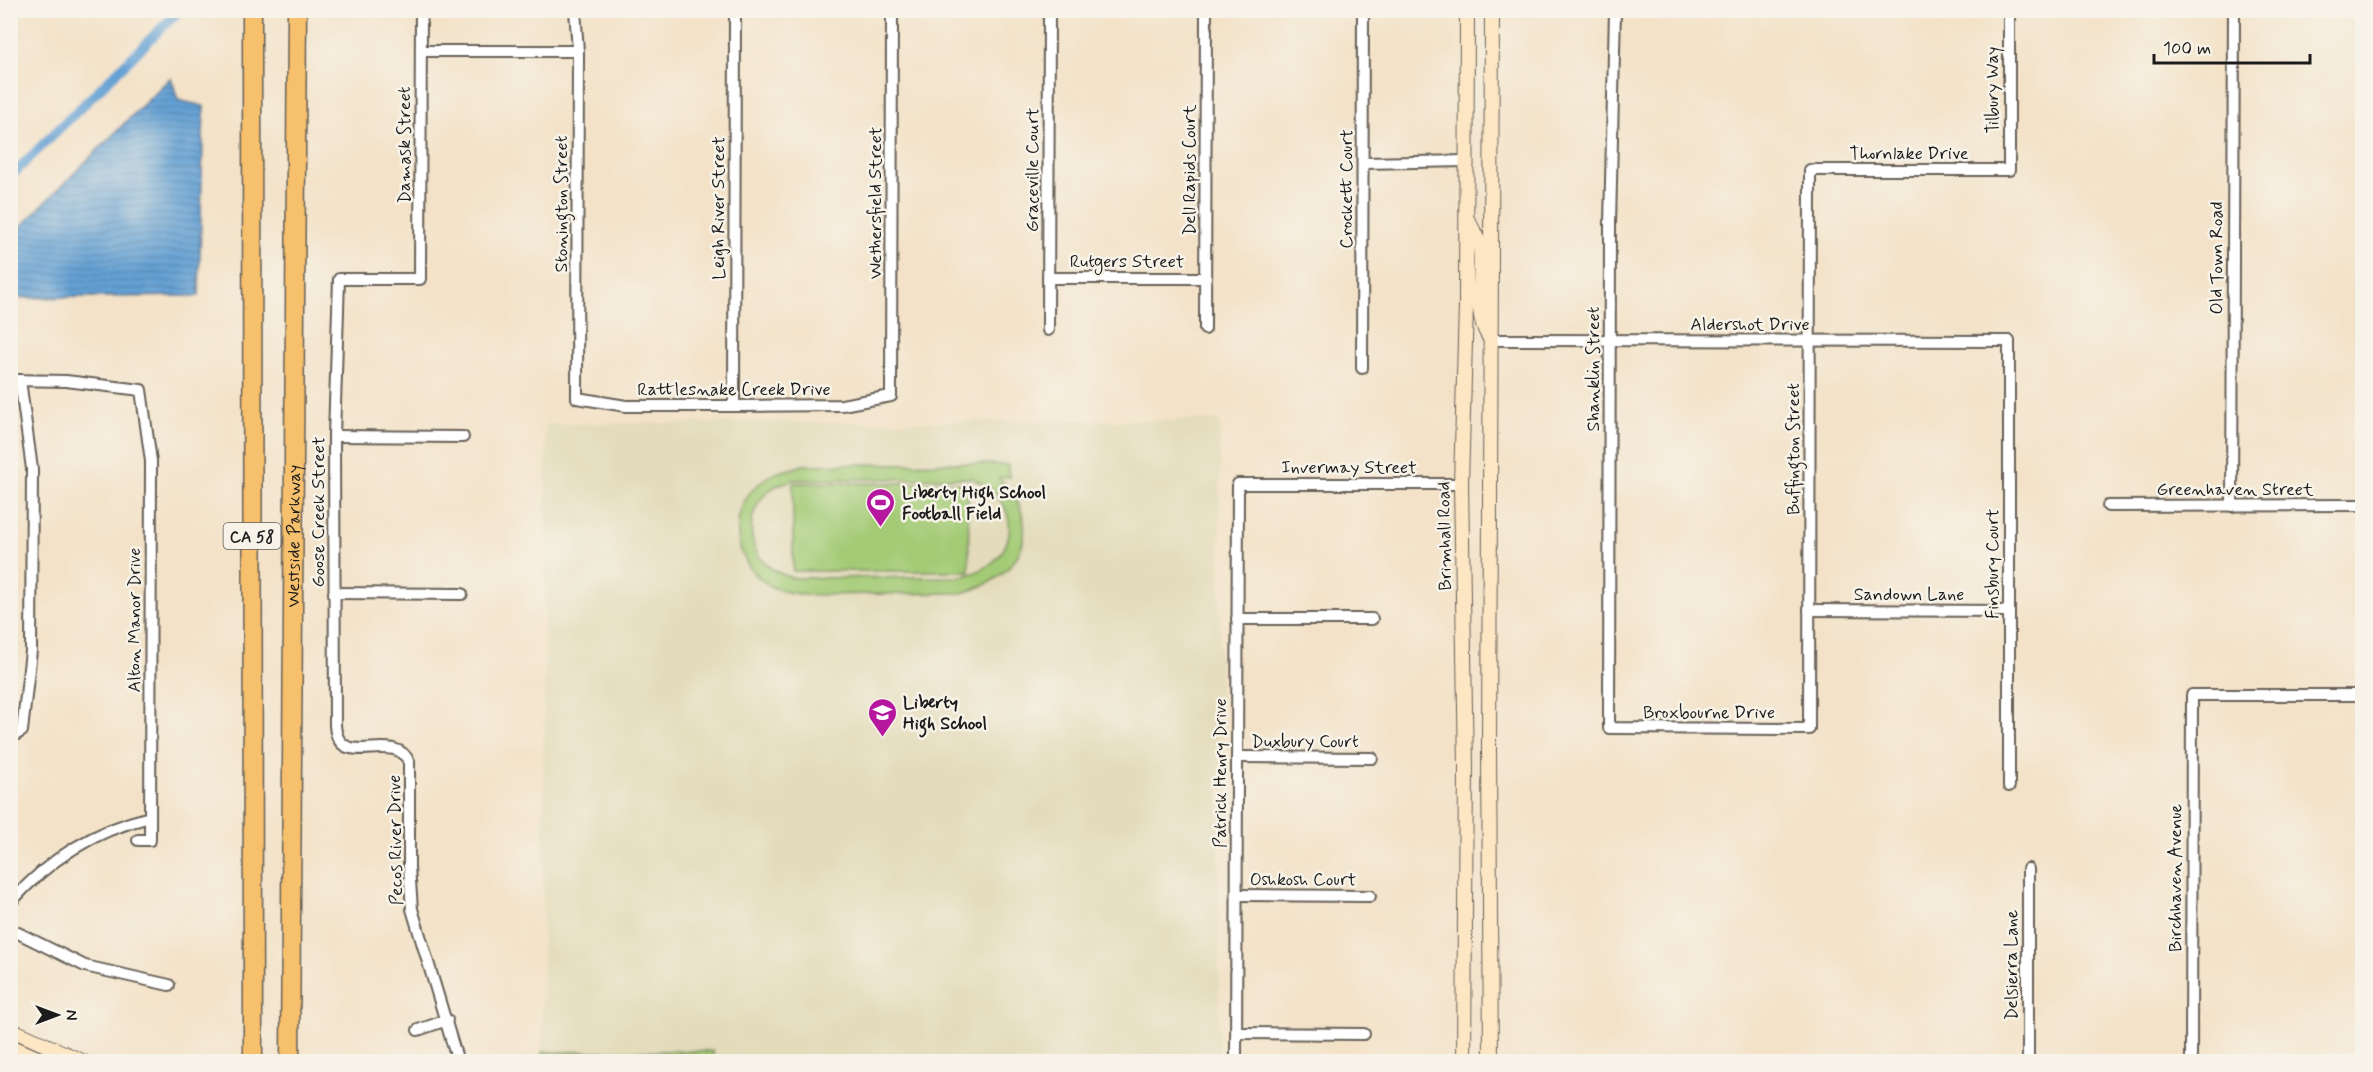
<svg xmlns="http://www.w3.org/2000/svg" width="2373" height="1072" font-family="Mynerve,sans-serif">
<defs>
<pattern id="park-dots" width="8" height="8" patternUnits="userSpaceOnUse" patternTransform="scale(1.5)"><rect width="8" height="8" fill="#a3ca75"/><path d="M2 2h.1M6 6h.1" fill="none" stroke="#8cad65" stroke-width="1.8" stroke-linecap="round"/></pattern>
<pattern id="water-rules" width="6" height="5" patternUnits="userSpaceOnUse" patternTransform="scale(1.5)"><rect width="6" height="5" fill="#63a0d4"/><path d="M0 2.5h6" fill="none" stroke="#5182ab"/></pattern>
</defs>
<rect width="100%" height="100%" fill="#f7f3e8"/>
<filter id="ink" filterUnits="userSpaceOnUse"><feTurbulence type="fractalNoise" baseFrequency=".0167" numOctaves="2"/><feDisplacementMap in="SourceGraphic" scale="12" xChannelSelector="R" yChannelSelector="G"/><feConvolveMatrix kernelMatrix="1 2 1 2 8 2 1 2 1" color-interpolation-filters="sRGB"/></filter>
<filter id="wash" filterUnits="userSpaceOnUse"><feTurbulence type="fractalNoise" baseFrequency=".008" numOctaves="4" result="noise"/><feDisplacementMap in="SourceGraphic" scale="24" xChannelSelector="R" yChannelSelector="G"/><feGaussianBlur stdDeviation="1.35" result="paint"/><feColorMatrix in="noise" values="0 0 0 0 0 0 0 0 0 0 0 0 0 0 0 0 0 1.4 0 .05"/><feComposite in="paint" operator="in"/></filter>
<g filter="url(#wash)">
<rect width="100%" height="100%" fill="#f3e2c8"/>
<polygon fill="#e3dbba" points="1220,420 1219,1061 542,1062 546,424"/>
<g fill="#a3ca75" stroke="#607348" stroke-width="1.5" fill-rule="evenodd">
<path d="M960 463 1008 465 1009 477 999 478C1047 524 1023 579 961 593L805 595C793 593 781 592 770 586 731 563 726 508 762 481 777 469 789 471 803 465ZM971 478C1029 503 1019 569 957 577L792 578C782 574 772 571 764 562 743 540 749 501 776 486 781 483 788 482 794 480Z"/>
<polygon points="793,483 968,483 969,571 793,571"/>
</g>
<polygon fill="url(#park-dots)" stroke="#607348" stroke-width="1.5" points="713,1051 713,1061 542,1061 542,1052"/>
<polygon fill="url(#water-rules)" stroke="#405e78" stroke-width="1.5" points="171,77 178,100 204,106 199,296 11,298 11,236"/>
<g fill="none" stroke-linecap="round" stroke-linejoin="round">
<polyline stroke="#63a0d4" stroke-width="10" points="10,177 180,10"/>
</g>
</g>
<g filter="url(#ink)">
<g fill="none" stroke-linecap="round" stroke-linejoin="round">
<defs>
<g id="street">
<path d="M421 10 420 279H339L334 436 335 725C338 773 394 728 409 762V867L412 909 458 1062"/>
<polyline points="575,10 578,51 577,398 626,406 734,406 842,405 891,396 892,10"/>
<polyline points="1615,10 1610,224 1609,728 1809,729 1810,170 2009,170 2009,10"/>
<polyline points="10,40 11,10"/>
<polyline points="421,51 578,51"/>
<polyline points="1363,163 1467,161"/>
<polyline points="1048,278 1206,278"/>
<polyline points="1205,329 1206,10"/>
<polyline points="1048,330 1049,10"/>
<polyline points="1491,340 2009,341 2009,786"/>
<polyline points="1362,368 1363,10"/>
<polyline points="10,380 66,381 141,390 151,461 150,840 138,840"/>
<polyline points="734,406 735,10"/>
<polyline points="334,436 463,437"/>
<polyline points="2108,506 2362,505"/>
<polyline points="2232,506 2234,10"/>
<polyline points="334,593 462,594"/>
<polyline points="1809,610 2009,611"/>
<polyline points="1237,619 1372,619"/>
<polyline points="10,738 22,731 31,651 32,469 20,380"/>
<polyline points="1237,757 1372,758"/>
<polyline points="2028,869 2028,1062"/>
<polyline points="1237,895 1370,896"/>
<path d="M10 903C49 859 93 831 150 817"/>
<polyline points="10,929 85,966 169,985"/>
<polyline points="418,1030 447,1020"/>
<polyline points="1237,1033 1364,1034"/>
<polyline points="1236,1062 1238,484 1461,484"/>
<polyline points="2191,1062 2192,695 2362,695"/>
</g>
<g id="secondary">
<path d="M1469 222C1473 230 1479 240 1480 248 1484 277 1472 311 1489 337"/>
<polyline points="10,1029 84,1062"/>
<polyline points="10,1046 46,1062"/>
<polyline points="1464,1062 1466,766 1461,484 1466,305 1467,10"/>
<polyline points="1491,1062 1489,750 1492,10"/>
</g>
<g id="highway">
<polyline points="252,10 253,1062"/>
<path id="s1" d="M290 1062 297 10"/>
</g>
</defs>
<use href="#street" stroke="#676158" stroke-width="14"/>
<use href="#secondary" stroke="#676158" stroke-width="16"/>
<use href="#highway" stroke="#676158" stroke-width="21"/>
<use href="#street" stroke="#fff" stroke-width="10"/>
<use href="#secondary" stroke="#fce6c4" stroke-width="14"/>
<use href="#highway" stroke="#f7c06c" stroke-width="18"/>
</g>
</g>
<defs>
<symbol id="stadium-pin" viewBox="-11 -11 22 30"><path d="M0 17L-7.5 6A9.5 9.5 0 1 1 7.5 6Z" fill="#b5179e" stroke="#f7f3e8"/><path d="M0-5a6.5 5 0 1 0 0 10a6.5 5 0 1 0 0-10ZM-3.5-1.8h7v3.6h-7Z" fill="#fff"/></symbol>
<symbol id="school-pin" viewBox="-11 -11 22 30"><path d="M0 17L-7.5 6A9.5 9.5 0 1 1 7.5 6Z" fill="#b5179e" stroke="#f7f3e8"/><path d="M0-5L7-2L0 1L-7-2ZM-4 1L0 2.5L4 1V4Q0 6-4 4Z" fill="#fff"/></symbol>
</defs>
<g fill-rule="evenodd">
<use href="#stadium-pin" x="864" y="486" width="33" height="45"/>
<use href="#school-pin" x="866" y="696" width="33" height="45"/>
</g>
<g text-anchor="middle" stroke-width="5" stroke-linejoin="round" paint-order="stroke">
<rect fill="#f7f3e8" stroke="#5e5c59" stroke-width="1.5" x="223.5" y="523" width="57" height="26" rx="4.5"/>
<g font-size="16" font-weight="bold" fill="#1c1c1c">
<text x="252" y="542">CA 58</text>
</g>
<g font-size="18" fill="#1c1c1c" stroke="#f7f3e8">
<text transform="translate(1992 90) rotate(-90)" y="6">Tilbury Way</text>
<text transform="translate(404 145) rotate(-90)" y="6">Damask Street</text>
<text x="1909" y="159">Thornlake Drive</text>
<text transform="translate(1032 170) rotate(-90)" y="6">Graceville Court</text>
<text transform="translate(1189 170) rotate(-90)" y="6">Dell Rapids Court</text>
<text transform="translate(1346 189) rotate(-90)" y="6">Crockett Court</text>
<text transform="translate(875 203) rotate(-90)" y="6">Wethersfield Street</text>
<text transform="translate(561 204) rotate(-90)" y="6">Stonington Street</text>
<text transform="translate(718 208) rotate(-90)" y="6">Leigh River Street</text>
<text transform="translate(2216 258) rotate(-90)" y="6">Old Town Road</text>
<text x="1127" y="267">Rutgers Street</text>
<text x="1750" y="330">Aldershot Drive</text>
<text transform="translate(1593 369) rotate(-90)" y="6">Shanklin Street</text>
<text x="734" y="395">Rattlesnake Creek Drive</text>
<text transform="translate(1793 449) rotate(-90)" y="6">Buffington Street</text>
<text x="1349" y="473">Invermay Street</text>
<text x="2235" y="495">Greenhaven Street</text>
<text transform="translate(318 512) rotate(-90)" y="6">Goose Creek Street</text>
<text dy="6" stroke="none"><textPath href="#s1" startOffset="526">Westside Parkway</textPath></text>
<text transform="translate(1444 536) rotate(-91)" y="6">Brimhall Road</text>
<text transform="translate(1992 564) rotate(-90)" y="6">Finsbury Court</text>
<text x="1909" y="600">Sandown Lane</text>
<text transform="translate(134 620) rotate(-90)" y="6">Alton Manor Drive</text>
<text x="1709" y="718">Broxbourne Drive</text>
<text x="1305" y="747">Duxbury Court</text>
<text transform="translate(1220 773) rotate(-90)" y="6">Patrick Henry Drive</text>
<text transform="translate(395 840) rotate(-91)" y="6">Pecos River Drive</text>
<text transform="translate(2175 878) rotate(-90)" y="6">Birchhaven Avenue</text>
<text x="1303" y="885">Oshkosh Court</text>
<text transform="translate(2011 965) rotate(-90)" y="6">Delsierra Lane</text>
</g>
<g font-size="18" font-weight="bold" fill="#1c1c1c" stroke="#f7f3e8" text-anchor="start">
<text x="902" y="498">Liberty High School<tspan x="902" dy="21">Football Field</tspan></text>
<text x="903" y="708">Liberty<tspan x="903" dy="21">High School</tspan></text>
</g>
</g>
<rect width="2373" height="1072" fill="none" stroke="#f7f3e8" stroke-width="36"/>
<g transform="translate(57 1015) rotate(90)" stroke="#f7f3e8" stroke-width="4.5" paint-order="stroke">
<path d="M0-4.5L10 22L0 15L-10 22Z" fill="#1c1c1c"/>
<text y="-9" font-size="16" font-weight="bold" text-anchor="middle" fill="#1c1c1c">N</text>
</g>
<path d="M2154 54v9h156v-9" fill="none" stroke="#1c1c1c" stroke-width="3"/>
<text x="2163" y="54" font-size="18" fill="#1c1c1c" stroke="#f7f3e8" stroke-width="4.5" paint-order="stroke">100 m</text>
</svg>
